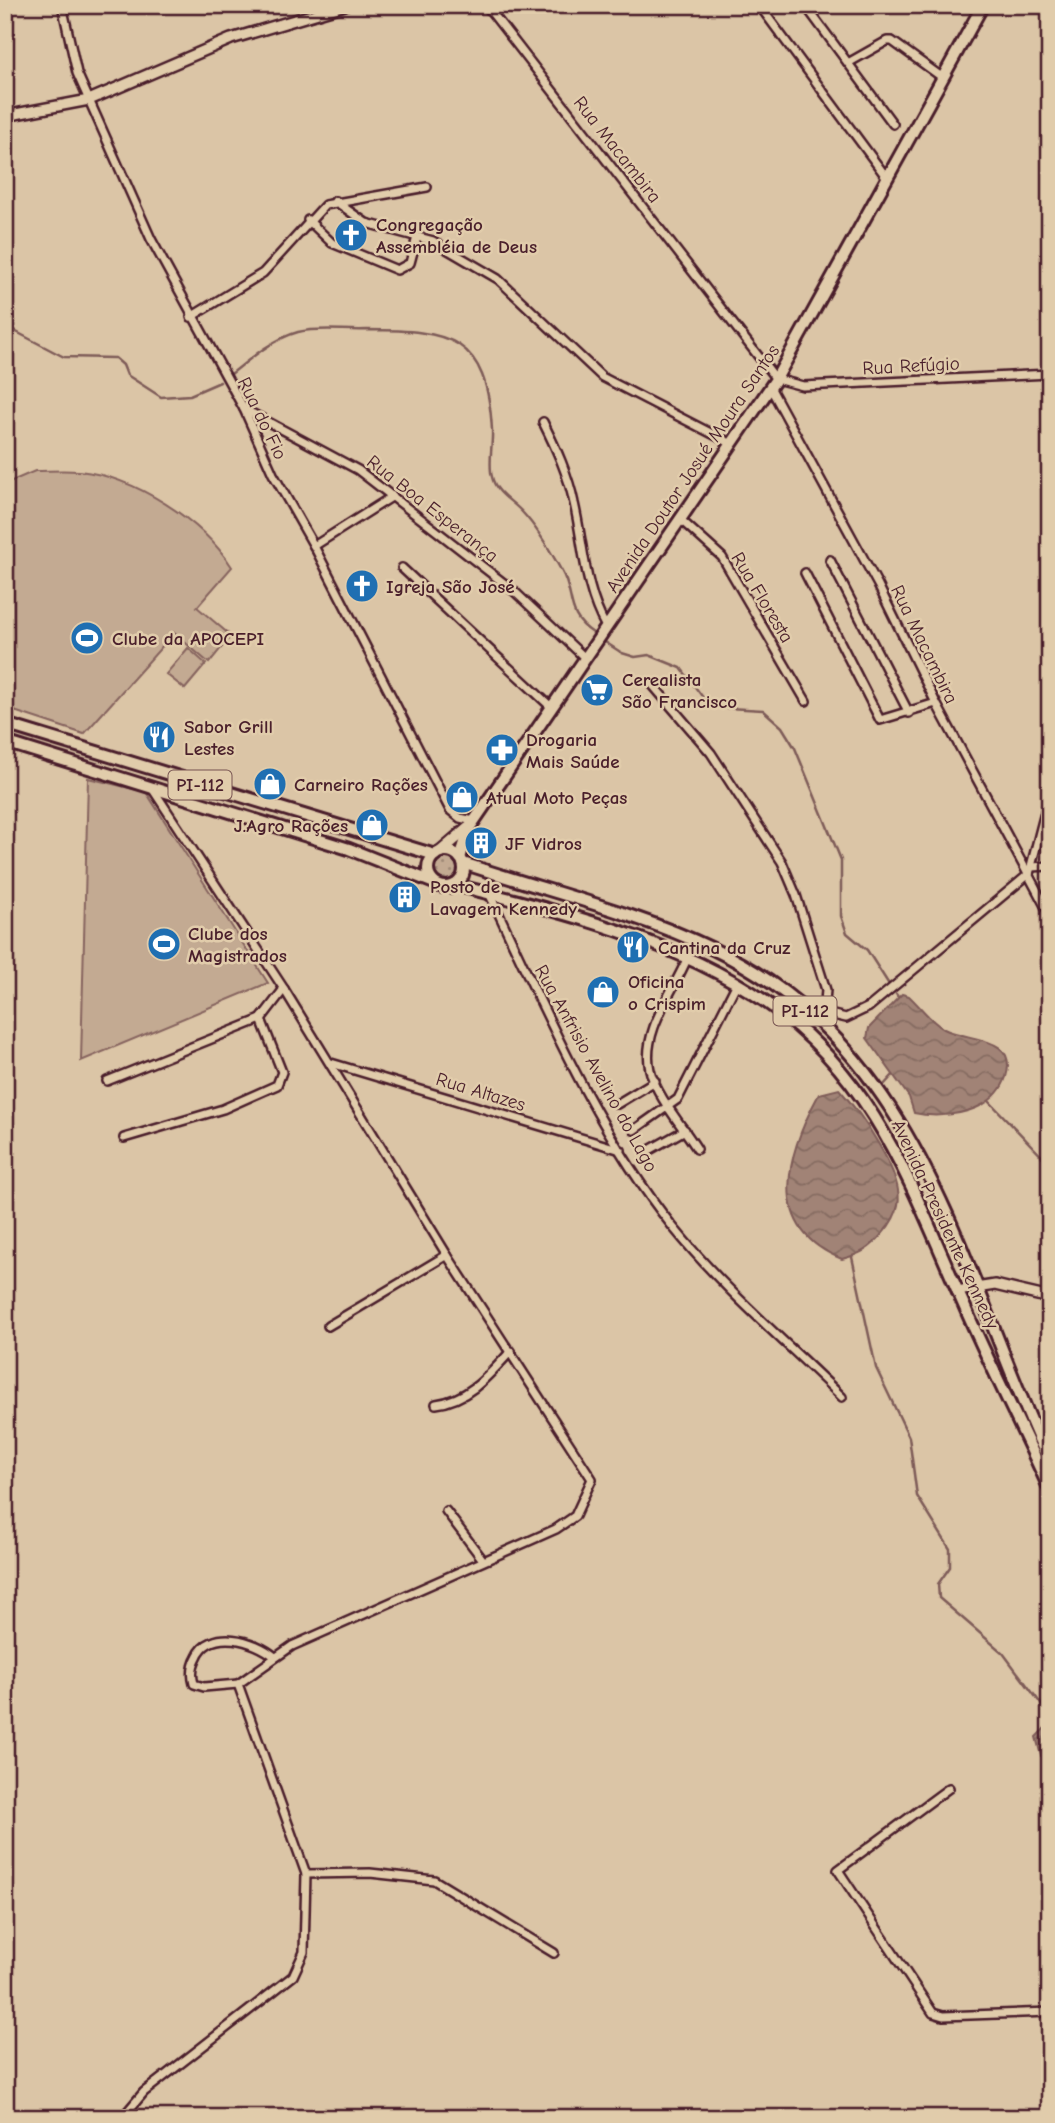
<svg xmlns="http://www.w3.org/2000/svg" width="1055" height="2123" font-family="'Comic Neue',sans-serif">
<defs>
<pattern id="grass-dots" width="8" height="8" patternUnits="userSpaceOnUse" patternTransform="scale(1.75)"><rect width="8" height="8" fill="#c3aa92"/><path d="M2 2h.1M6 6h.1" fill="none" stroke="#a08a77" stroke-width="1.8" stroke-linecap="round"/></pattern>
<pattern id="water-waves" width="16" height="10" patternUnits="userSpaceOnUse" patternTransform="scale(1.75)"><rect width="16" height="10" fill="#a18376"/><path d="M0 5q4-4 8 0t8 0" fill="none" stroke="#856b61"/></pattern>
</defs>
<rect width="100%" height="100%" fill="#dbc5a6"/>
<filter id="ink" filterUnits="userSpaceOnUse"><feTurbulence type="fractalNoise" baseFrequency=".0143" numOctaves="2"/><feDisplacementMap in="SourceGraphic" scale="14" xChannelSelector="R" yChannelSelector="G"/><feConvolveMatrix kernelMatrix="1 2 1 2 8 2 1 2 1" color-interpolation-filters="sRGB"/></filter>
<g filter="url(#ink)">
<circle fill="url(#grass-dots)" stroke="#86645e" stroke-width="2" cx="446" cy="869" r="13"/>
<g fill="#c3aa92" stroke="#86645e" stroke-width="2">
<path d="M35 471C49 471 64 470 79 471 135 477 202 520 232 567L197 607 231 636 209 663 174 633 84 734 5 708V484Z"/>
<polygon points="188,648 206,664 185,689 166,674"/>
<polygon points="88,778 146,792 268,983 81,1061"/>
</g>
<g fill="url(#water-waves)" stroke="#7e5b58" stroke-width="2">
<path d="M902 994 909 996C920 1006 931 1022 944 1029 966 1041 1019 1035 1006 1077 1002 1089 993 1099 982 1105 964 1115 935 1118 914 1113L909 1097 867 1038 869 1028Z"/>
<path d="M839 1089C859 1111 905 1175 898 1205 896 1216 890 1225 883 1233 870 1249 861 1254 842 1259 763 1228 788 1151 819 1094Z"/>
<polygon points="1050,1723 1050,1762 1041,1756 1036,1737"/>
</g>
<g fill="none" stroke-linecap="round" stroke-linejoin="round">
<g stroke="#7e5b58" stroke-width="2.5">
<polyline points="5,326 64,357 115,358 123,365 127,375 161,397 190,395 220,382"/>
<path d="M231 374C251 358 273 339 298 332 319 327 345 331 367 330 450 330 487 336 492 430 493 444 488 464 492 477 496 494 513 501 523 513 538 529 550 550 561 570 576 595 564 614 593 633"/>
<polyline points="605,642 622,653 635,657 649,655 681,668 710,707 763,710 782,727 795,748 841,860 841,916 847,933 867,950 888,983"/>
<polyline points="896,994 898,997"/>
<polyline points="883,1086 893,1075"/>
<polyline points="989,1101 1050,1165"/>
<polyline points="852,1257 876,1368 909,1437 917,1496 950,1549 950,1567 938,1584 939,1598 1003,1653 1050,1716"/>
</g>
<defs>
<g id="minor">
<polyline points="62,5 77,73 151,239 244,409 273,474 314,546 450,810 460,818 474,821"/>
<polyline points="486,5 776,379 803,386 1050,374"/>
<polyline points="759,5 887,178"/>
<polyline points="805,5 893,124"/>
<polyline points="848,63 887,41 892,41 943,78"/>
<polyline points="335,201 366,223 433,241 498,279 602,377 732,444"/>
<polyline points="308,220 332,243 397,270 410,263 417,237"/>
<polyline points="191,317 263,273 325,205 427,187"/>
<polyline points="770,387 878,585 936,703 1050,915"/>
<polyline points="244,409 358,470 514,591 585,658"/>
<path d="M543 422C556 448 568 474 574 503 584 546 584 588 606 627"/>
<polyline points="681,520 722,557 806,701"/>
<polyline points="314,546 393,496"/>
<polyline points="830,560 909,713"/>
<polyline points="402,568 550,706"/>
<polyline points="805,573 880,720 936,703"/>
<polyline points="651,683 711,753 782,862 796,895 826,990 823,1025"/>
<polyline points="1031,867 1050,866"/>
<polyline points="1029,874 1050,793"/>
<path d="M489 893C541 1002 597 1133 673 1227 723 1289 786 1342 842 1397"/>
<path d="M687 959C673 992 641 1032 650 1070 655 1094 683 1127 697 1149"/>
<polyline points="825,1013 846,1018 869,1007 1029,874"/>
<polyline points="331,1063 621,1150"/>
<polyline points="107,1081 261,1019 284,989"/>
<polyline points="617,1104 655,1081"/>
<polyline points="634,1130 678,1099 737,983"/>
<polyline points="124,1138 223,1109 277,1085 282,1072 261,1019"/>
<polyline points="646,1152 685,1130"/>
<polyline points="328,1326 447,1255"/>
<path d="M436 1404C469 1400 489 1375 511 1351"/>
<polyline points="446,1511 483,1560"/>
<path d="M238 1684 204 1687 194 1684C191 1674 192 1666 197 1657 210 1627 255 1640 275 1657"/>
<polyline points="949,1788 838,1870 933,2013 943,2016 1050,2012"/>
<polyline points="306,1874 370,1873 434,1880 554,1953"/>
<polyline points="122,2118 144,2092 293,1976 304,1952 306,1874 238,1684 292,1646 556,1529 575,1516 592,1479 447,1255 284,989 152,788"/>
</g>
<g id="tertiary">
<polyline points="5,116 89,100 231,39 345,5"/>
<polyline points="957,1291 995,1285 1050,1298"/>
</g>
<g id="primary">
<polyline points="5,724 435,855"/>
<polyline points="5,742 349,849 432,882"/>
<circle cx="446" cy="869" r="18"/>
<polyline points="440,852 468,828"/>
<polyline points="460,858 470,827 776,379 983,5"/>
<path d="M463 863C545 891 634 911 713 949 925 1051 959 1270 1050 1463"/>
<path d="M455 885C557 910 679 941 766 1002 876 1078 911 1187 963 1303 990 1366 1022 1427 1050 1490"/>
</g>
</defs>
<use href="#minor" stroke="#4a1f2b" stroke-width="12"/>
<use href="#tertiary" stroke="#4a1f2b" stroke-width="14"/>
<use href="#primary" stroke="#4a1f2b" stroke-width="16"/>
<use href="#minor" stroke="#e1ccab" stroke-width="7"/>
<use href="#tertiary" stroke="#e1ccab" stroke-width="9"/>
<use href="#primary" stroke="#e1ccab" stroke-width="10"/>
</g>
</g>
<defs>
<symbol id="church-disc" viewBox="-11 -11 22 22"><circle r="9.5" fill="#1f6fb2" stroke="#e1ccab"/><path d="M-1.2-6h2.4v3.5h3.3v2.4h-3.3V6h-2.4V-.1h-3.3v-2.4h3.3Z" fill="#fff"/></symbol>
<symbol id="stadium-disc" viewBox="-11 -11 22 22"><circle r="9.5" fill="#1f6fb2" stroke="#e1ccab"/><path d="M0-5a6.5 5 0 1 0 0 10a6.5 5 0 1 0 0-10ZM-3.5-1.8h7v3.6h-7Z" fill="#fff"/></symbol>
<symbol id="supermarket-disc" viewBox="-11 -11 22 22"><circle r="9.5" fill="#1f6fb2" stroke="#e1ccab"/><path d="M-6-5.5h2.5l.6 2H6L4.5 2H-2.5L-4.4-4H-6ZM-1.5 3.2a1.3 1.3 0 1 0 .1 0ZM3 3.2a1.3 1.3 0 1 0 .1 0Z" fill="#fff"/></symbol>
<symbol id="restaurant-disc" viewBox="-11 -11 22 22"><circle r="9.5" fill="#1f6fb2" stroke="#e1ccab"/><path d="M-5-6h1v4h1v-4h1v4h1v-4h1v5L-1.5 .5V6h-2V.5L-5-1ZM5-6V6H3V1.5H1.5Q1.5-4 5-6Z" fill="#fff"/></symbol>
<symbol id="pharmacy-disc" viewBox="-11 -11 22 22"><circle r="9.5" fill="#1f6fb2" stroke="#e1ccab"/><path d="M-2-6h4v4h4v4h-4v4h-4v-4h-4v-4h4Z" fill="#fff"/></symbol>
<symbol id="shop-disc" viewBox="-11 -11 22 22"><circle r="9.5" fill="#1f6fb2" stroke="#e1ccab"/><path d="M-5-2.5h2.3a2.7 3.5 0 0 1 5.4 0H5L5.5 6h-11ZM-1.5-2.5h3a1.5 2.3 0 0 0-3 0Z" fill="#fff"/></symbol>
<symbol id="building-disc" viewBox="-11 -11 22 22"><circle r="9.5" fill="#1f6fb2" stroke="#e1ccab"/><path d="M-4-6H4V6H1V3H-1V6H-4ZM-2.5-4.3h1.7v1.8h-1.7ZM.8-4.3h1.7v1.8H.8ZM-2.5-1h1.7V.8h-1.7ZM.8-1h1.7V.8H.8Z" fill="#fff"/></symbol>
</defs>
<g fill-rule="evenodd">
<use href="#church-disc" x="332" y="216" width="38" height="38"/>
<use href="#church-disc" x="343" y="567" width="38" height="38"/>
<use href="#stadium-disc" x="68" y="619" width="38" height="38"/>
<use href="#supermarket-disc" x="578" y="671" width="38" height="38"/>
<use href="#restaurant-disc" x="140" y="718" width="38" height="38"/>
<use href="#pharmacy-disc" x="483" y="731" width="38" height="38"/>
<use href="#shop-disc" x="251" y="765" width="38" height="38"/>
<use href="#shop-disc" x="443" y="778" width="38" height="38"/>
<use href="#shop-disc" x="353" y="806" width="38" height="38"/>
<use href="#building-disc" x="462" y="824" width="38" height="38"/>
<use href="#building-disc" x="386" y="878" width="38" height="38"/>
<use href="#stadium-disc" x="145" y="925" width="38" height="38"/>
<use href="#restaurant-disc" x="614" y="928" width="38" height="38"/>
<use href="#shop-disc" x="584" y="973" width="38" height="38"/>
</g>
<g text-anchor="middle" stroke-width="5" stroke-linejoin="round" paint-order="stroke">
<g fill="#e1ccab" stroke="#775351" stroke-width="2">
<rect x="168.5" y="770.5" width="63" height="29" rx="5"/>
<rect x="773.5" y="996.5" width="63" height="29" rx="5"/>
</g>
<g font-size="18" font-weight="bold" fill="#4a1f2b">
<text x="200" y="791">PI-112</text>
<text x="805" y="1017">PI-112</text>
</g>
<g font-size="19" fill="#4a1f2b" stroke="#e1ccab">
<text transform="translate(618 149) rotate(52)" y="7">Rua Macambira</text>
<text transform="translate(911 365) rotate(-3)" y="7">Rua Refúgio</text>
<text transform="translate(263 418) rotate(64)" y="7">Rua do Fio</text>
<text transform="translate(692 468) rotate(-56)" y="7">Avenida Doutor Josué Moura Santos</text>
<text transform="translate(433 508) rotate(38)" y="7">Rua Boa Esperança</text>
<text transform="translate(763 597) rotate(59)" y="7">Rua Floresta</text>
<text transform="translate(925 644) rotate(64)" y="7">Rua Macambira</text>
<text transform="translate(597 1068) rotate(61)" y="7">Rua Anfrisio Avelino do Lago</text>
<text transform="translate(481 1091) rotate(17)" y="7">Rua Altazes</text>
<text transform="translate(946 1224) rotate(65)" y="7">Avenida Presidente Kennedy</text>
</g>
<g font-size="19" font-weight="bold" fill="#4a1f2b" stroke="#e1ccab" text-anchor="start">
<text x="376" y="231">Congregação<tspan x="376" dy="22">Assembléia de Deus</tspan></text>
<text x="386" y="593">Igreja São José</text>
<text x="112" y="645">Clube da APOCEPI</text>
<text x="622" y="686">Cerealista<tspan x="622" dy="22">São Francisco</tspan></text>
<text x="184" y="733">Sabor Grill<tspan x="184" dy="22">Lestes</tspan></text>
<text x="526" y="746">Drogaria<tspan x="526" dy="22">Mais Saúde</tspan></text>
<text x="294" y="791">Carneiro Rações</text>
<text x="486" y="804">Atual Moto Peças</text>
<text x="348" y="832" text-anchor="end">J.Agro Rações</text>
<text x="505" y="850">JF Vidros</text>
<text x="430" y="893">Posto de<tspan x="430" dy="22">Lavagem Kennedy</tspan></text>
<text x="188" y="940">Clube dos<tspan x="188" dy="22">Magistrados</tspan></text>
<text x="658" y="954">Cantina da Cruz</text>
<text x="628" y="988">Oficina<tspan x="628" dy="22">o Crispim</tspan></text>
</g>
</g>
<rect width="1055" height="2123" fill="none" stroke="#e1ccab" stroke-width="28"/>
<rect x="14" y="14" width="1027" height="2095" fill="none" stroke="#4a1f2b" stroke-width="2.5" filter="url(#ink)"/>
</svg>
